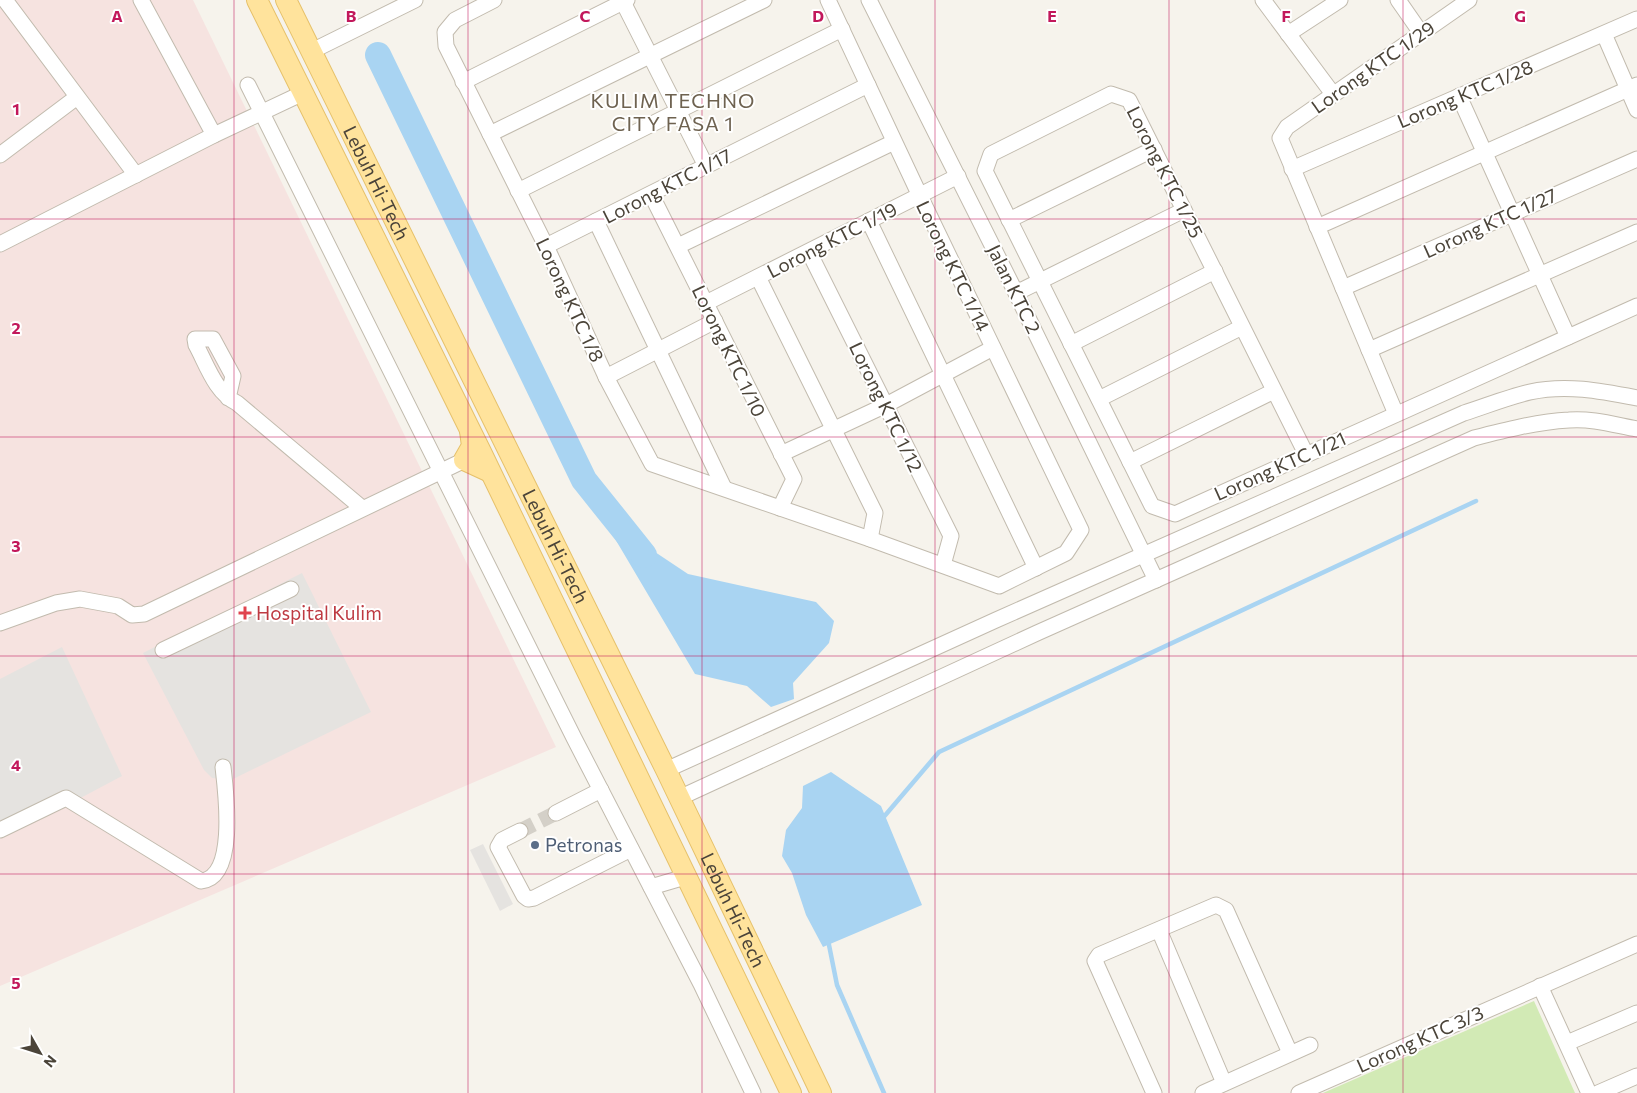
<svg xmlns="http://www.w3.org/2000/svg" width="1637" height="1093" font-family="Commissioner,sans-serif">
<rect width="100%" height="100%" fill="#f6f3ec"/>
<polygon fill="#f6e3e0" points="0,0 193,0 556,747 0,986"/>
<polygon fill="#d2eab5" points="1534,1001 1575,1093 1323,1093"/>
<g fill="#e5e3e0">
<polygon points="302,573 371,712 231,780 212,778 204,770 143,653"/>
<polygon points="62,647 122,776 73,802 0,830 0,679"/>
<polygon points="483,844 513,904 500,911 470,850"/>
</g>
<g fill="#a9d4f2">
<polygon points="627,523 649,548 688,574 816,602 834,621 829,643 793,683 794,699 771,707 747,686 695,674 611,532"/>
<polygon points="831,772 881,806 922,905 823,947 806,915 792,873 782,856 786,830 802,808 803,786"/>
</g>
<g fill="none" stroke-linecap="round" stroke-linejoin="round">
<g stroke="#a9d4f2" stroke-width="4.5">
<polyline points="882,819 939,752 1476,501"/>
<polyline points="828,940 837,985 884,1093"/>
</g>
<polyline stroke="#a9d4f2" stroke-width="26" points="378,55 584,480 644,555"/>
<polyline stroke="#d4d0c8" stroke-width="15" stroke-dasharray="15 8" stroke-linecap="butt" points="520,831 556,813"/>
<defs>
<g id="minor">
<polyline points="5,0 136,175"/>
<polyline points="141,0 214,135"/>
<polyline points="494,0 455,20 445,32 446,46 546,246 606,377 652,464 870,539 999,586 1066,553 1081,530 920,196 828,0"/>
<polyline points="622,0 706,166"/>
<polyline points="869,0 1016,293 1156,580"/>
<polyline points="1263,0 1333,94"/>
<polyline points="1398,0 1421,33"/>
<polyline points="1288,34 1340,0"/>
<polyline points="1604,34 1637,110"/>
<polyline points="312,51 415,0"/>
<polyline points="463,82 627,0"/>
<polyline points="248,85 574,738 701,984 753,1093"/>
<polyline points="1459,96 1568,337"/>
<polyline points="490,134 764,0"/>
<polyline points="0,155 77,97"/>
<polyline points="1292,169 1637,19"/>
<polyline points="518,191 842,29"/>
<polyline points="651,194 794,479 780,508"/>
<polyline points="1009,220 1154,149"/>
<polyline points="596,221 724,488"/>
<polyline points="869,221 1036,568"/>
<polyline points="1317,227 1637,85"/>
<polyline points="0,244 214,135 303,93"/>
<polyline points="546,246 868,85"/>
<polyline points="678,246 894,142"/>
<polyline points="809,252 951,536 943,565"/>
<polyline points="758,277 875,513 870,539"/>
<polyline points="1343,288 1637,159"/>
<polyline points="1016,293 1184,210"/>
<polyline points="706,303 958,176"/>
<polyline points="1071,344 1215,271"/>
<polyline points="1369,350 1637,232"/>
<polyline points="606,377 715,321"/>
<path d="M228 398 233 376 213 339H195L196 345C207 365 215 392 237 403L362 508"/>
<polyline points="1099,399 1242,327"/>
<polyline points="1396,414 1280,138 1287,127 1469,0"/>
<polyline points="781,454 886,405 993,348"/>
<polyline points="1306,454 1129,100 1111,94 991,154 985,171 1152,506 1175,514 1637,306"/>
<polyline points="1130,462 1274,391"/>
<polyline points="0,623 56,603 80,599 118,606 132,615 144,614 473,456"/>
<polyline points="163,650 291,589"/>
<path d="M666 770 996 620 1464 413C1486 406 1508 397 1530 392 1566 384 1601 391 1637 398"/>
<path d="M679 798 1037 633 1474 438C1505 430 1536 422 1569 420 1591 418 1615 425 1637 429"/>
<polyline points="556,813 601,790"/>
<path d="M0 830 66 798 201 881C237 878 226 793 223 767"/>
<polyline points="520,831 502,840 498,847 524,896 528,899 534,898 631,849"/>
<polyline points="651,887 685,877"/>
<polyline points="1159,930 1224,1083"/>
<polyline points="1540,986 1589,1093"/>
<polyline points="1567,1043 1637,1013"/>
<polyline points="1154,1093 1095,961 1099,955 1216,905 1226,910 1290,1053"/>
<polyline points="1203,1093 1310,1045"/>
<polyline points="1299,1093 1637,944"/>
<polyline points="1598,1093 1637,1076"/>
</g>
<g id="major">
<polyline points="257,0 481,452 791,1093"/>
<path id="s1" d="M286 0 666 770 821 1093"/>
<polyline points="470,431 472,446 464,460 490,472"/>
</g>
</defs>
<use href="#minor" stroke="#c2bbae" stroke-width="17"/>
<use href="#major" stroke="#e6c16a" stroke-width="22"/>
<use href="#minor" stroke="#fff" stroke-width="15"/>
<use href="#major" stroke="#ffe39c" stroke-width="20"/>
</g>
<path fill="none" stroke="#c2185b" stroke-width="1" stroke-opacity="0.55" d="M234 0V1093M468 0V1093M702 0V1093M935 0V1093M1169 0V1093M1403 0V1093M0 219H1637M0 437H1637M0 656H1637M0 874H1637"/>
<path fill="#e0444e" stroke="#fff" stroke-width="2" d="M242.5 605.5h5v5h5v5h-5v5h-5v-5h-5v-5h5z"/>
<circle fill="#5c6f8a" stroke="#fff" stroke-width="2" cx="535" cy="845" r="5"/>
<g text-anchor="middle" stroke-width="4" stroke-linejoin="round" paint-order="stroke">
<g font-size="19" fill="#4b4439" stroke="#fff">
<text transform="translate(1373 67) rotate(-35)" y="7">Lorong KTC 1/29</text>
<text transform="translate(1465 94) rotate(-23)" y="7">Lorong KTC 1/28</text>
<text transform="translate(1165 172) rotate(63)" y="7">Lorong KTC 1/25</text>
<text dy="7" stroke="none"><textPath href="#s1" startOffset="204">Lebuh Hi-Tech</textPath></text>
<text transform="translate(667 186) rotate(-27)" y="7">Lorong KTC 1/17</text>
<text transform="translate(1490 223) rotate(-24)" y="7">Lorong KTC 1/27</text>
<text transform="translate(832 240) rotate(-27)" y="7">Lorong KTC 1/19</text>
<text transform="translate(953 266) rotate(64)" y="7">Lorong KTC 1/14</text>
<text transform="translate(1014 289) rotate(64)" y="7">Jalan KTC 2</text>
<text transform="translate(570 300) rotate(65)" y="7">Lorong KTC 1/8</text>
<text transform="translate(729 351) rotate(64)" y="7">Lorong KTC 1/10</text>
<text transform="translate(886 407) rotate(64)" y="7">Lorong KTC 1/12</text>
<text transform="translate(1280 466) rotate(-24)" y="7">Lorong KTC 1/21</text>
<text dy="7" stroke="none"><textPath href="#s1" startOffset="609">Lebuh Hi-Tech</textPath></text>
<text dy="7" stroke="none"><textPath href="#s1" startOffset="1014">Lebuh Hi-Tech</textPath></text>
<text transform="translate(1420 1039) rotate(-24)" y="7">Lorong KTC 3/3</text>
</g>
<g font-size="19" fill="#be3a42" stroke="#fff" text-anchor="start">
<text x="256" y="620">Hospital Kulim</text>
</g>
<g font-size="19" fill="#4e5e75" stroke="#fff" text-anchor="start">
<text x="545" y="852">Petronas</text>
</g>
<g font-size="20" letter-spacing="1" fill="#6e6250" stroke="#fff">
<text x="673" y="108">KULIM TECHNO<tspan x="673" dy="23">CITY FASA 1</tspan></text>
</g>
</g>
<g font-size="16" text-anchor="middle" font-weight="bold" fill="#c2185b" stroke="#fff" stroke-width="4" stroke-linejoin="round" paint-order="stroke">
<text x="117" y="22">A</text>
<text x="351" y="22">B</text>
<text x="585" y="22">C</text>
<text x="818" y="22">D</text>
<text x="1052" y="22">E</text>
<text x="1286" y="22">F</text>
<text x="1520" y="22">G</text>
<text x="16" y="115">1</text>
<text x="16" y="334">2</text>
<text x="16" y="552">3</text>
<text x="16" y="771">4</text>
<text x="16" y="989">5</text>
</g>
<g transform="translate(40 1053) rotate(129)" stroke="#ffffff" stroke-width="4" paint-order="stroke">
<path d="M0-4L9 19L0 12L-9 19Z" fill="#4b4439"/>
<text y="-8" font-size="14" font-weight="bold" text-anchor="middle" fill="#4b4439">N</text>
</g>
</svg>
